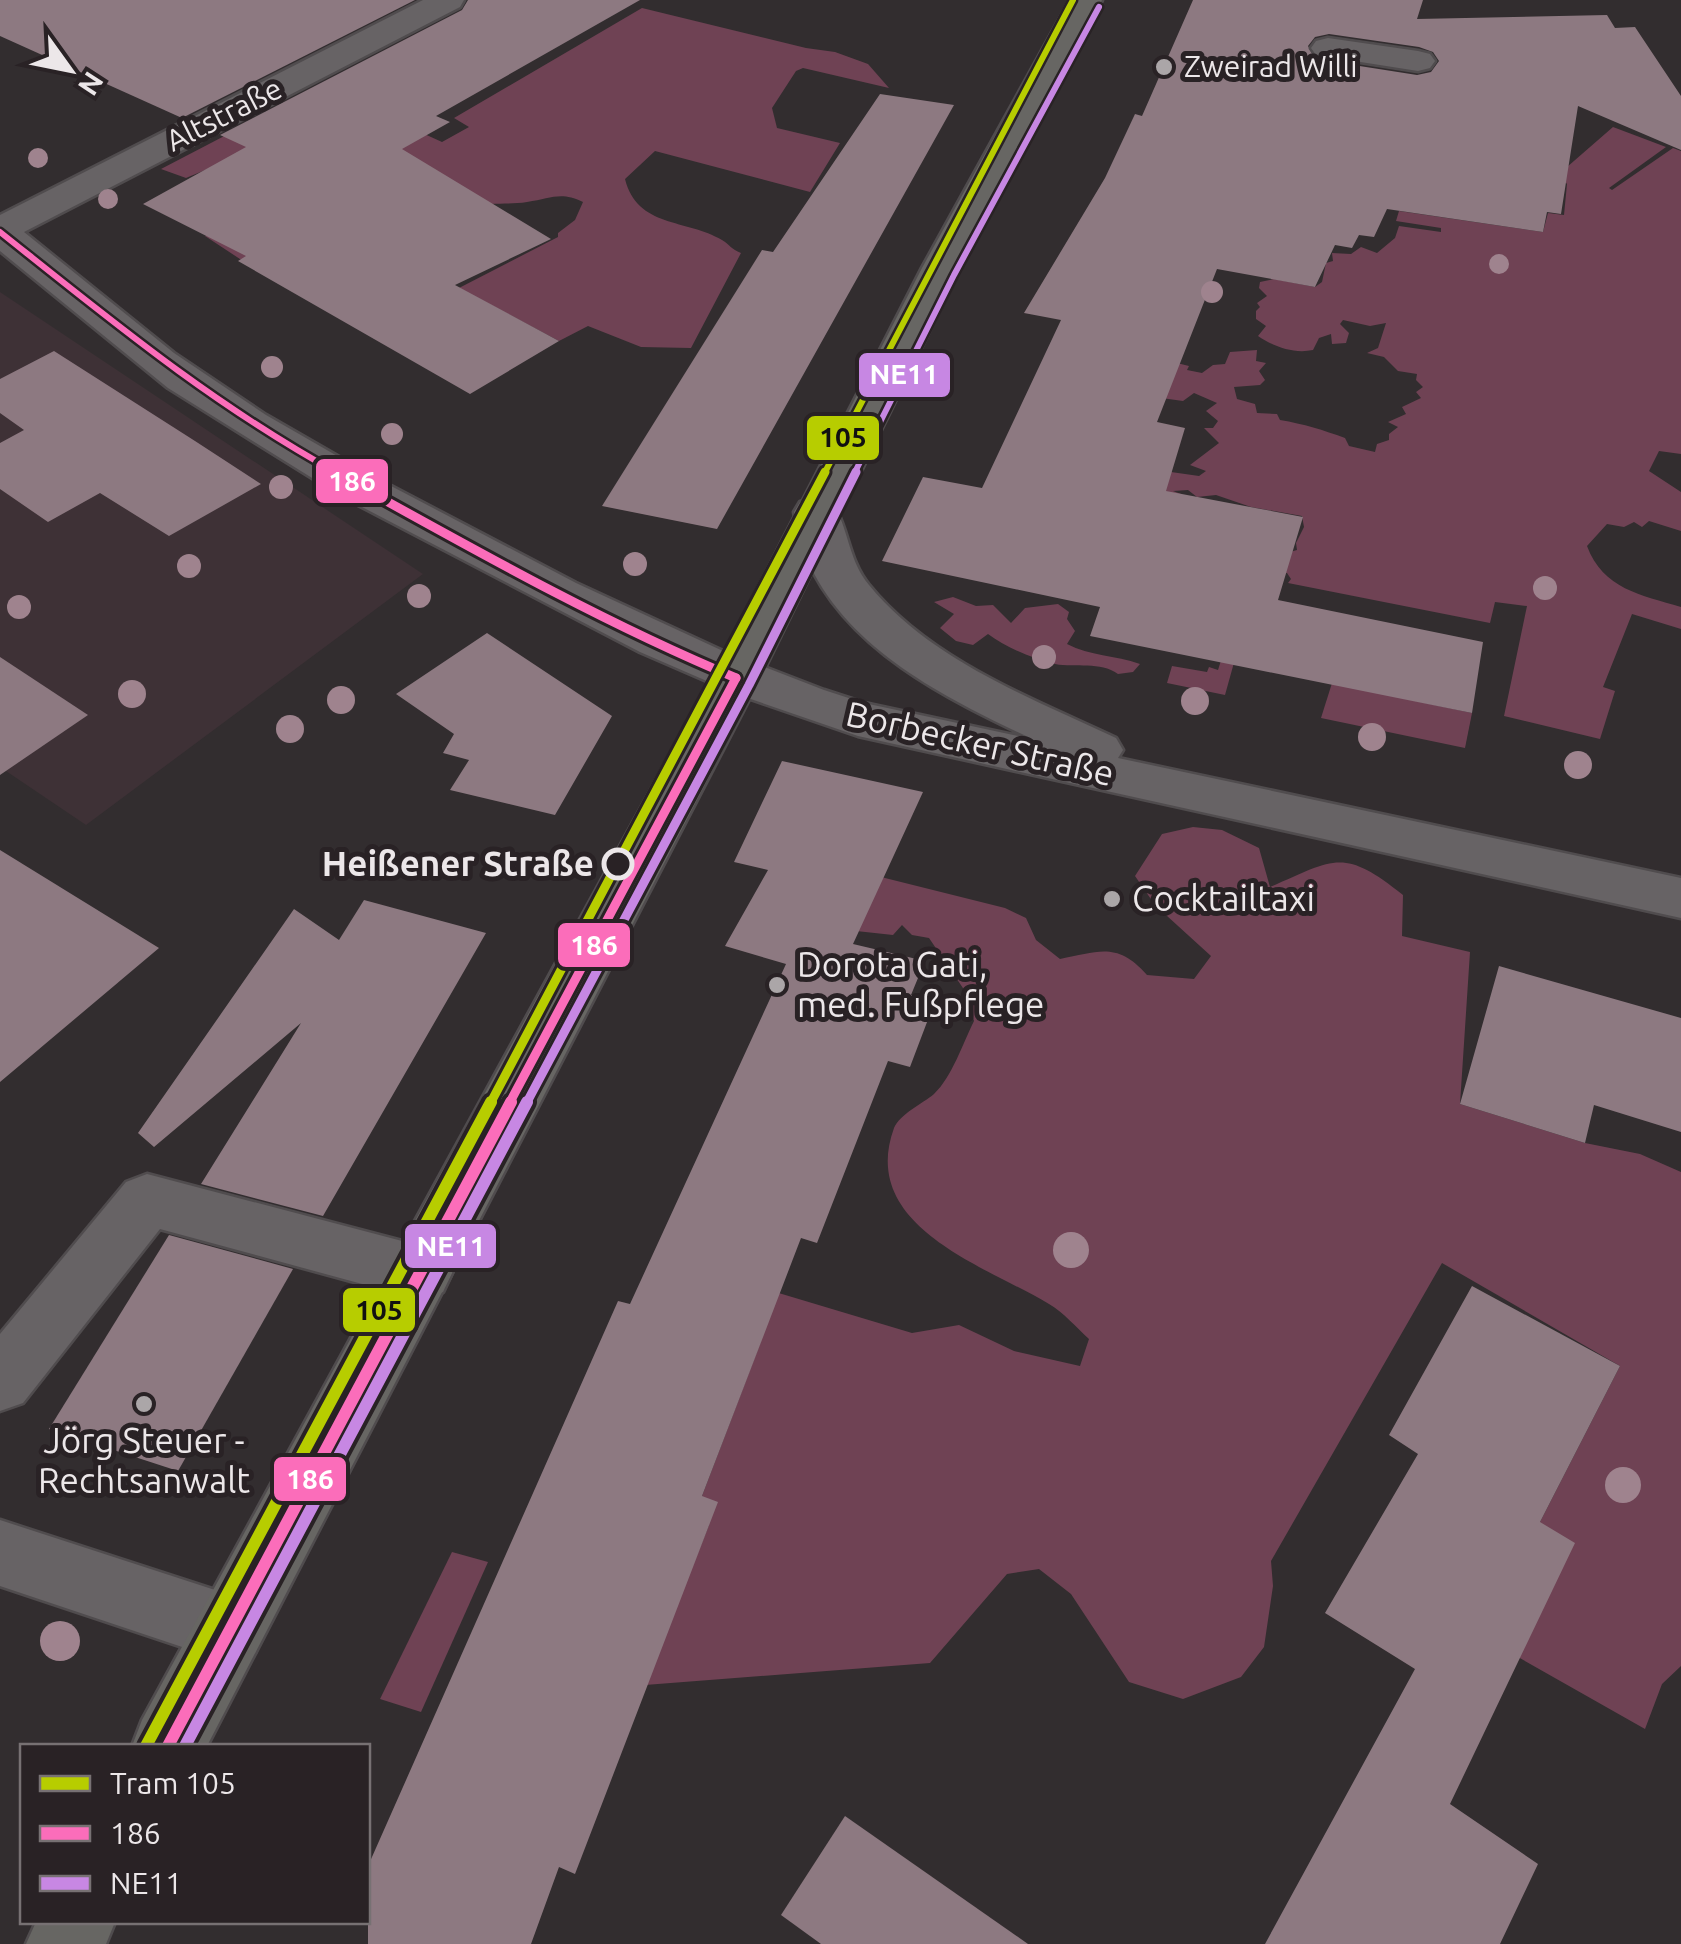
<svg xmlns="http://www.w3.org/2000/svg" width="1681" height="1944" font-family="Ubuntu,sans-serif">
<rect width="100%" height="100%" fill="#322d2f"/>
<polygon fill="#3e3136" points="0,292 423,574 86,825 0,767"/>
<g fill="#6f4254">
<path d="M642 8 806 48 835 52 868 64 889 88 803 68 796 71 772 108 777 128 840 143 810 192 655 151 625 179C637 228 687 219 722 240 730 245 731 249 741 253L691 348 641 347 588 326 559 341 459 288 558 237V233L575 220 583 202C560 191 551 199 527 202 508 205 489 202 468 206L243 261 205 236 283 195 222 163 186 178 161 169 305 94 409 127 442 142 469 127 454 118Z"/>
<path d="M1613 127 1666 147 1609 188 1612 190 1673 148 1681 151V454L1659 451 1649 471 1681 492V531L1649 521 1642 527 1634 522 1624 527 1607 524 1587 546C1603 589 1641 595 1681 607V629L1632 614 1603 687 1615 691 1600 739 1504 716 1527 606 1495 602 1490 623 1288 583 1291 579 1287 573H1278L1290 552 1297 550 1296 543 1304 527 1302 516 1251 507 1216 495 1197 497 1188 490 1173 491 1181 494 1171 527 1093 516 1171 472 1199 476 1206 471 1190 465 1219 443 1204 428H1213L1218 421 1206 411 1217 403 1194 393 1183 401 1154 397 1177 363 1189 366 1187 370 1202 373 1213 365 1225 364 1230 352 1257 350 1256 361 1266 363 1259 371 1265 380 1260 385 1234 387 1237 399 1255 404 1257 413 1277 414 1280 420C1304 424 1323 430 1345 438L1349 446 1375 452 1377 444 1389 440V434L1398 427 1388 422 1406 414 1402 407 1421 398 1416 392 1423 387 1416 380 1417 374 1398 371 1384 357 1367 353 1378 348 1386 323 1370 326 1343 320 1340 324 1349 333 1346 343 1332 344 1331 334 1319 338 1313 350C1294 354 1274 347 1258 336L1266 326 1256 319V311L1260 307 1257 303 1267 296 1259 288 1260 282 1274 279 1315 287 1322 282 1326 263 1333 261 1332 253 1351 254 1361 247 1377 253 1395 238 1399 226 1441 232V228L1396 221 1399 211 1543 232 1548 213 1564 215 1567 184 1559 174Z"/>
<polygon points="1255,587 1225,695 1167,683 1172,666 1207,672 1209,667 1218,670 1243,591"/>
<path d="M953 597 976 606 993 605 1011 623 1025 608 1058 604 1069 612 1067 619 1075 631 1067 644C1090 656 1115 655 1140 664L1133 672 1118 674C1100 661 1076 668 1055 664 1033 659 1005 647 988 634L973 645 956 641 940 628 954 614 934 602Z"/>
<polygon points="1332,683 1472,713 1465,748 1321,718"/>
<path d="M1193 827 1222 830 1259 848 1270 887C1335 859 1343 847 1403 895L1402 936 1470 952 1460 1104 1585 1143 1640 1154 1681 1172V1666L1662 1684 1645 1729 1518 1657 1540 1522 1620 1366 1442 1263 1271 1561 1273 1586 1264 1647 1241 1677 1183 1699 1129 1682 1071 1594 1039 1569 1007 1574 930 1663 645 1685 709 1525 702 1496 761 1341 662 1258 912 1333 959 1325 1014 1351 1080 1366 1089 1339C1076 1327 1064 1313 1049 1304 986 1266 858 1227 894 1128 900 1114 922 1104 934 1094 952 1077 963 1043 974 1021L967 994 929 938 912 935 902 925 893 935 847 930 873 875 1005 908 1026 918 1036 940 1060 959C1100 951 1118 942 1147 975L1194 979 1211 956 1155 905 1135 876 1162 834Z"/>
<polygon points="452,1552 488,1562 421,1712 380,1699"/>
</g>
<g fill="#8d7981" fill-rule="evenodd">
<polygon points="0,0 415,0 182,118 0,36"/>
<polygon points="468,0 640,0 436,116 450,122 402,149 551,239 455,285 559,341 470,394 238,261 246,256 143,204 246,147 220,135 462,10"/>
<path d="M1193 0H1423L1417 19 1607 15 1615 28 1635 27 1681 96V150L1578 106 1561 214 1547 212 1543 232 1387 209 1374 237 1359 235 1352 248 1335 245 1315 287 1217 269 1157 422 1185 428 1166 491 1303 517 1278 600 1483 642 1472 713 1090 636 1100 607 882 561 923 477 982 488 1061 320 1024 313 1105 178 1135 114 1142 116ZM1329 34 1419 47 1433 52 1439 61 1431 72 1417 75 1315 59 1308 46 1315 37Z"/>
<polygon points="880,94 954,105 717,529 602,506 762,250 773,252"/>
<polygon points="54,351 195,441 261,484 169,536 100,493 48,522 0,489 0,443 24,430 0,413 0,379"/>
<polygon points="487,633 612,716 555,815 450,790 469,760 443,753 454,734 396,694"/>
<polygon points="0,657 88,715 0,775"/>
<polygon points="782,761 923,792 853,944 925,961 911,995 935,1001 910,1067 888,1061 817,1243 801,1238 702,1496 718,1502 575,1874 559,1867 531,1944 368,1944 368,1866 618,1301 630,1304 786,964 725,946 768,870 734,862"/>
<polygon points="0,850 159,948 0,1082"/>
<polygon points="364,900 486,933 323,1216 201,1184 301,1023 154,1147 138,1133 294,909 339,940"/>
<polygon points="1499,966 1681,1018 1681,1132 1594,1105 1585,1143 1460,1104"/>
<polygon points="169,1235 293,1269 178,1471 49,1429"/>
<polygon points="1472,1286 1620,1366 1540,1522 1575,1543 1450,1804 1538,1864 1500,1944 1265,1944 1415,1669 1325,1613 1418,1454 1389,1435"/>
<polygon points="845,1816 1028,1944 821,1944 781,1915"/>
</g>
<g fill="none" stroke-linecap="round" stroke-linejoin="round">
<defs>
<g id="minor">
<path d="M423 0H464L460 7 24 232 174 353 266 415 372 476 576 583 723 651 824 690 864 703 1032 739C946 698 846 650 806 557 799 544 797 527 794 512L800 502 816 498 832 502C849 528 848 560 869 585 930 660 1031 698 1116 738L1123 750 1118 758 1681 878V918L858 736 739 695 640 652 341 496 168 388 0 251V215Z"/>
<polygon points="1328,38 1418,51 1430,54 1435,61 1430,68 1418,71 1316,55 1311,48 1316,41"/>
<polygon points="147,1174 421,1246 443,1254 452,1273 443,1292 421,1300 160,1229 23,1403 0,1411 0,1334 126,1182"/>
<polygon points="0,1520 255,1603 265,1628 255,1653 230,1663 0,1586"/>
</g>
<g id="major">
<polygon points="1070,0 1102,0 960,268 760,678 207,1746 132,1746 142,1720 712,678 922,268"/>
<polygon points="36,1922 115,1922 106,1944 26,1944"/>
</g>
</defs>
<use href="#minor" stroke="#504c4e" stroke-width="5"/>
<use href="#major" stroke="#504c4e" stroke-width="5"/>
<use href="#minor" fill="#676365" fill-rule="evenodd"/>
<use href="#major" fill="#676663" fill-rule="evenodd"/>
<defs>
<path id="bus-1-far2" d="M0 232C113 322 212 404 339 474"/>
<g id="bus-1-far1">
<path d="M334 472C466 545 597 620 736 678"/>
<polyline points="509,1104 736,678"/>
</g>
<polyline id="bus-1" points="168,1746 511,1102"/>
<polyline id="bus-2-far2" points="854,474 954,275 1099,7"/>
<polyline id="bus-2-far1" points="526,1104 749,685 856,472"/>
<polyline id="bus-2" points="185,1746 527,1102"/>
</defs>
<use href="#bus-1-far2" stroke="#292225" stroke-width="11"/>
<use href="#bus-1-far1" stroke="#292225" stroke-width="15"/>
<use href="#bus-1" stroke="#292225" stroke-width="20"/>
<use href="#bus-2-far2" stroke="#292225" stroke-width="11"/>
<use href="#bus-2-far1" stroke="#292225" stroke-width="15"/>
<use href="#bus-2" stroke="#292225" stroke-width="20"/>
<use href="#bus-1-far2" stroke="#fb6dba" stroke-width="6"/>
<use href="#bus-1-far1" stroke="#fb6dba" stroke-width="9"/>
<use href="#bus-1" stroke="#fb6dba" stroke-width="12"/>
<use href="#bus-2-far2" stroke="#c787e3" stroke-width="6"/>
<use href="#bus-2-far1" stroke="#c787e3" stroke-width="9"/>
<use href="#bus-2" stroke="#c787e3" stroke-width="12"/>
<defs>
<polyline id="tram-1-far2" points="824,474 1073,0"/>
<polyline id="tram-1-far1" points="490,1104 825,472"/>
<polyline id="tram-1" points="146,1746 491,1102"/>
</defs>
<use href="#tram-1-far2" stroke="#292225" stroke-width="11"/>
<use href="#tram-1-far1" stroke="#292225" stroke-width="15"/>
<use href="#tram-1" stroke="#292225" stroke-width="20"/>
<use href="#tram-1-far2" stroke="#b7cd00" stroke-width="6"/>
<use href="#tram-1-far1" stroke="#b7cd00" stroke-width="9"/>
<use href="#tram-1" stroke="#b7cd00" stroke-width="12"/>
</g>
<g fill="#9f838e">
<circle cx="1329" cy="70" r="9"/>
<circle cx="38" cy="158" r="10"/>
<circle cx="108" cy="199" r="10"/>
<circle cx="1499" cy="264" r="10"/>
<circle cx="1212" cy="292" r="11"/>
<circle cx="272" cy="367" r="11"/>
<circle cx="392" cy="434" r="11"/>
<circle cx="281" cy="487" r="12"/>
<circle cx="635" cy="564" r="12"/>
<circle cx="189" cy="566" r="12"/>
<circle cx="1545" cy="588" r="12"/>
<circle cx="419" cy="596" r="12"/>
<circle cx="19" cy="607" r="12"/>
<circle cx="1044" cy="657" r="12"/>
<circle cx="132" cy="694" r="14"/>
<circle cx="341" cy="700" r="14"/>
<circle cx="1195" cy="701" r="14"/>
<circle cx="290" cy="729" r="14"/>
<circle cx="1372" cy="737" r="14"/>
<circle cx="1578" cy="765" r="14"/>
<circle cx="1071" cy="1250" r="18"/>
<circle cx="1623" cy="1485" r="18"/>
<circle cx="60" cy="1641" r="20"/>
</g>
<g fill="#aba6a8" stroke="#292225" stroke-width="4">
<circle cx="1164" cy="67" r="10"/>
<circle cx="1112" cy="899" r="10"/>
<circle cx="777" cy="985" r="10"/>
<circle cx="144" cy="1404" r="10"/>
</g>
<circle fill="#292225" stroke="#ece7e9" stroke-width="5" cx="618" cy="864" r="14"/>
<g text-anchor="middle" stroke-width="10" stroke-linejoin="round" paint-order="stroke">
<g font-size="30" fill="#ece7e9" stroke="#292225" text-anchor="start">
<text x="1184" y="77">Zweirad Willi</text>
</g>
<g font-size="30" fill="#ece7e9" stroke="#292225">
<text transform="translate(224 115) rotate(-27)" y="10">Altstraße</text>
</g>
<g font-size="35" fill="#ece7e9" stroke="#292225">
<text transform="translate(980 744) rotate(13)" y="12">Borbecker Straße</text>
</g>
<g font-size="35" font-weight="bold" fill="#ece7e9" stroke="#292225" text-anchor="end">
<text x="594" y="876">Heißener Straße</text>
</g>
<g font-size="35" fill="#ece7e9" stroke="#292225" text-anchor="start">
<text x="1132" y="911">Cocktailtaxi</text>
<text x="797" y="977">Dorota Gati,<tspan x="797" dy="40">med. Fußpflege</tspan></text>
<text x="144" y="1453" text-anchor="middle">Jörg Steuer -<tspan x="144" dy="40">Rechtsanwalt</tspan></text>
</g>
</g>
<g stroke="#292225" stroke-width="4">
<rect x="857" y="351" width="95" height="48" rx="10" fill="#c787e3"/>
<rect x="805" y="414" width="76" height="48" rx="10" fill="#b7cd00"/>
<rect x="314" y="457" width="76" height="48" rx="10" fill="#fb6dba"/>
<rect x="556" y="921" width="76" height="48" rx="10" fill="#fb6dba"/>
<rect x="403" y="1222" width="95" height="48" rx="10" fill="#c787e3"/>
<rect x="341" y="1286" width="76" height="48" rx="10" fill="#b7cd00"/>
<rect x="272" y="1455" width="76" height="48" rx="10" fill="#fb6dba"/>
</g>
<g font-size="28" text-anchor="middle" font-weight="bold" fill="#fff">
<text x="904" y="384">NE11</text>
<text x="352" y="491">186</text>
<text x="594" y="955">186</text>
<text x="451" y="1256">NE11</text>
<text x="310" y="1489">186</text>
</g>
<g font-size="28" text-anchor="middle" font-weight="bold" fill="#111">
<text x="843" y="447">105</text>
<text x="379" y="1320">105</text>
</g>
<rect x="20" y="1744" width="350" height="180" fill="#292225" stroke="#777173" stroke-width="2.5"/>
<rect x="40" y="1776" width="50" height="15" fill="#b7cd00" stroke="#777173" stroke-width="2.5"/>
<text x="110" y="1794" font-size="30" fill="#ece7e9">Tram 105</text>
<rect x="40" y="1826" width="50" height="15" fill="#fb6dba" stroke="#777173" stroke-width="2.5"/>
<text x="110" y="1844" font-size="30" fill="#ece7e9">186</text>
<rect x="40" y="1876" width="50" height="15" fill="#c787e3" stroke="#777173" stroke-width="2.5"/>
<text x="110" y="1894" font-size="30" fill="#ece7e9">NE11</text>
<g transform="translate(70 70) rotate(123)" stroke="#292225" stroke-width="8" paint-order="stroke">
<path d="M0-8L18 38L0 25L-18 38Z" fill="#ece7e9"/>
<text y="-15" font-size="28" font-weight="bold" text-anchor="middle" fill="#ece7e9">N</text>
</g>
</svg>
